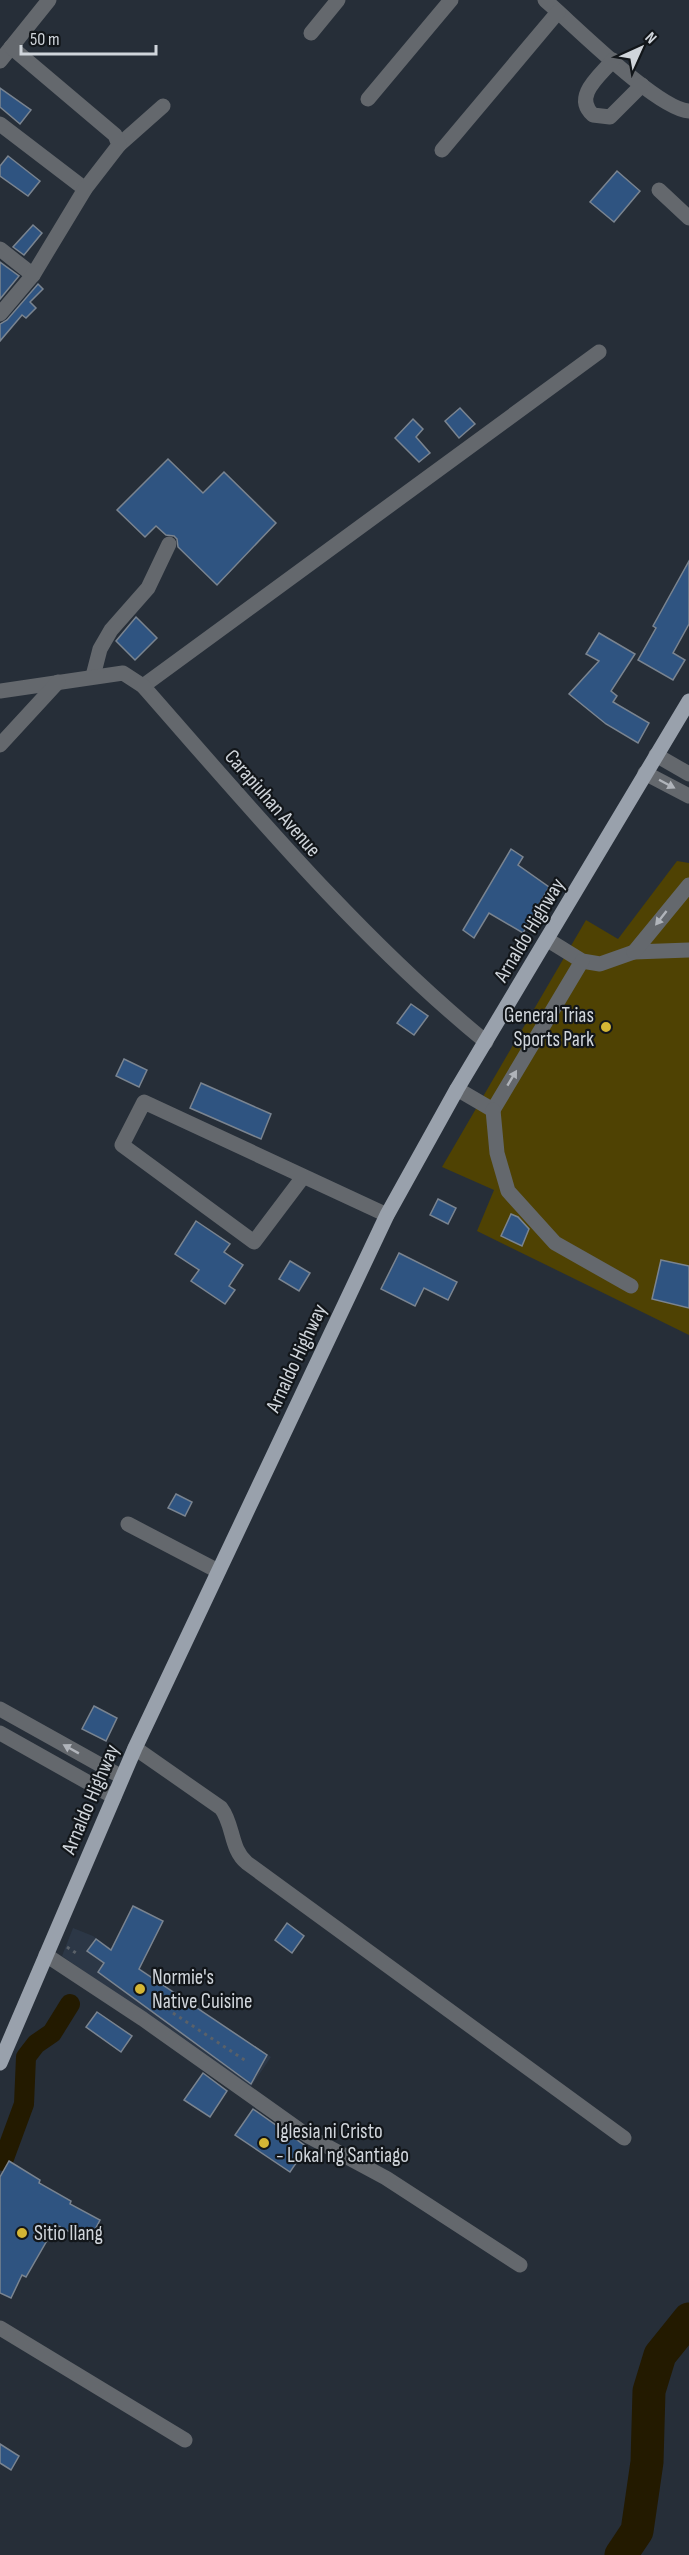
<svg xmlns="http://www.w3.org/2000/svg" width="689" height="2555" font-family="'Sofia Sans Condensed',sans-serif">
<rect width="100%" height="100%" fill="#262e38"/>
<polygon fill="#2c3746" points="73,1928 93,1936 271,2057 250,2088 62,1956"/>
<polygon fill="#4f4203" points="677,861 689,863 689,1335 477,1231 494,1190 442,1167 586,920 618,939"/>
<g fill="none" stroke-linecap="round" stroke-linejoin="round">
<polyline stroke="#231a00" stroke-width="20" points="3,2161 24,2104 26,2057 36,2044 52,2033 70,2004"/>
<polyline stroke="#231a00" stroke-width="33" points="621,2555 637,2531 647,2462 649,2391 660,2355 689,2319"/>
</g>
<g fill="#2f5481" stroke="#7a8490" stroke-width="1.5">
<polygon points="0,88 31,110 20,124 0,107"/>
<polygon points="8,156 40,181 28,196 0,176 0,166"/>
<polygon points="617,171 640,191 614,222 590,202"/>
<polygon points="33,225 42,233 24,255 13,247"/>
<polygon points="0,262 19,276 0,299"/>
<polygon points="38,284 43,289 30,302 36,308 26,318 22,315 0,341 0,324 7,320"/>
<polygon points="460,408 475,424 459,438 445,421"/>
<polygon points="413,419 423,429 416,437 430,453 419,462 395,438"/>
<polygon points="168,459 203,493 224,472 276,523 217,585 178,547 177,539 174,536 166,535 156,526 145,537 117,510"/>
<polygon points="689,561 689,624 673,653 685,660 673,680 638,660 656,628 653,626"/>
<polygon points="136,617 157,638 135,660 116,641"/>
<polygon points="599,633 635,654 611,691 617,696 613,702 649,723 638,743 606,724 569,694 599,661 586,654"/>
<polygon points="511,849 523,857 518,865 549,887 523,933 489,913 474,938 463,930"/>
<polygon points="411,1004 428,1016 414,1035 397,1023"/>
<polygon points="124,1059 147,1070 139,1087 116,1076"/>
<polygon points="201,1083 271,1114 261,1139 190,1108"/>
<polygon points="438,1199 456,1208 448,1224 430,1215"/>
<polygon points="511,1214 518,1217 529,1229 522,1246 501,1236"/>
<polygon points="196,1221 230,1244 224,1252 243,1265 229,1286 235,1290 225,1304 191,1281 199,1270 175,1254"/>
<polygon points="399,1253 457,1282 448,1300 424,1288 415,1306 381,1289"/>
<polygon points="661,1260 689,1266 689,1308 652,1299"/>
<polygon points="290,1261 310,1273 299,1291 279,1279"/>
<polygon points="176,1494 192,1502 185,1516 168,1508"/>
<polygon points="94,1706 117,1718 106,1741 82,1729"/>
<polygon points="133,1906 163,1921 139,1969 267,2055 251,2084 98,1972 104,1963 87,1951 96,1939 111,1950"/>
<polygon points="287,1923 304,1936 292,1953 275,1940"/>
<polygon points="97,2012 132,2036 121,2052 86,2027"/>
<polygon points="203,2073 227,2091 210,2117 184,2100"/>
<polygon points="253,2109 307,2147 290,2172 235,2135"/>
<polygon points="9,2161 40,2180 39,2183 71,2201 70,2204 100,2220 89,2241 56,2225 26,2277 22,2275 11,2298 0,2293 0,2177"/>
<polygon points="0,2444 19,2456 11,2470 0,2463"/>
</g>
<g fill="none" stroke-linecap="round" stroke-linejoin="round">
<g stroke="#5a6169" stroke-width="3" stroke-dasharray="3 4.5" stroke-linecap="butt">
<polyline points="67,1947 79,1955"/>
<polyline points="173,2013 246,2061"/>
</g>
<g stroke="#64686d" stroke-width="15">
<path d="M545 0C573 24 657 109 689 111"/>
<polyline points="311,33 338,0"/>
<path d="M613 60C601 75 572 96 593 115L610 117 642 85"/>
<polyline points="0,61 49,0"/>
<polyline points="368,99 451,0"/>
<polyline points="0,124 85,189"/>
<polyline points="119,145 163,106"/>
<polyline points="442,150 558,12"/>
<polyline points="659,190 689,218"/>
<polyline points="0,249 33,275"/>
<polyline points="0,314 33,275 85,189 119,145 115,135 11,47"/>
<polyline points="93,676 100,649 111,630 148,588 169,544"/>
<polyline points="143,686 599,352"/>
<path d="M0 691 123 673 143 686C252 810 358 937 486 1042"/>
<polyline points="0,745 58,682"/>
<polyline points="656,755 689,774"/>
<polyline points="645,773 689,796"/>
<polyline points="548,940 582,961 600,964 634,952 689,950"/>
<polyline points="634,952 689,885"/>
<polyline points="457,1089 493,1110 582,961"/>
<polyline points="493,1110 497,1153 508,1191 555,1243 631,1286"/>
<polyline points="303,1177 254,1242 122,1145 144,1102 387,1215"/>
<polyline points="128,1524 218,1571"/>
<polyline points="0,1709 122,1777"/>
<polyline points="0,1733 114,1797"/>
<path d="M135 1748 221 1808C234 1825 230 1849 247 1863L624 2138"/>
<polyline points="46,1955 143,2019 308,2136 386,2178 520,2265"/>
<polyline points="0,2328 185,2440"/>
</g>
<polyline stroke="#99a1ac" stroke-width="15" points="0,2063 135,1748 387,1215 457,1089 689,701"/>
</g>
<defs><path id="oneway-solid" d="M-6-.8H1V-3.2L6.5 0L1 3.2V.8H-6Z" transform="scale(1.5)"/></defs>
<g fill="#b0b4ba">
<use href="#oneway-solid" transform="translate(667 784) rotate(28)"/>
<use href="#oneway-solid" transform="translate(661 918) rotate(128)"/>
<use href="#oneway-solid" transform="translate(512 1078) rotate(-59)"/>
<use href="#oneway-solid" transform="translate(71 1749) rotate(-151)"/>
</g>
<g fill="#d4b635" stroke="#12161a" stroke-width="2">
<circle cx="606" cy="1027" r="6"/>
<circle cx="140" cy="1989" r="6"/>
<circle cx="264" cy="2143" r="6"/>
<circle cx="22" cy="2233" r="6"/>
</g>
<g text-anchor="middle" stroke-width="4.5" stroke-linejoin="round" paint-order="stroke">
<g font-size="21" fill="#d0d5db" stroke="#12161a">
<text transform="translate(273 803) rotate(49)" y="7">Carapiuhan Avenue</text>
<text transform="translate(529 930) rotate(-59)" y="7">Arnaldo Highway</text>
<text transform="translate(296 1358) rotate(-65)" y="7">Arnaldo Highway</text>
<text transform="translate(90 1799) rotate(-67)" y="7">Arnaldo Highway</text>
</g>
<g font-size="21" fill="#d0d5db" stroke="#12161a" text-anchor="start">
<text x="594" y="1022" text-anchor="end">General Trias<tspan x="594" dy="24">Sports Park</tspan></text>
<text x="152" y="1984">Normie's<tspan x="152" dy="24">Native Cuisine</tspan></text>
<text x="276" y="2138">Iglesia ni Cristo<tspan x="276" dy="24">- Lokal ng Santiago</tspan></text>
<text x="34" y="2240">Sitio Ilang</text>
</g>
</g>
<g transform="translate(641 48) rotate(45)" stroke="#12161a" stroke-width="4.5" paint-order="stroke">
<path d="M0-4.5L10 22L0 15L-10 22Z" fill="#d0d5db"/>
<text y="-9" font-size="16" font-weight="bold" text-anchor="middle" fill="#d0d5db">N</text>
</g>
<path d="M21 45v9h135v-9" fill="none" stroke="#d0d5db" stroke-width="3"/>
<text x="30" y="45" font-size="18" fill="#d0d5db" stroke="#12161a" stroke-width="4.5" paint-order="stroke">50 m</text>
</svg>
